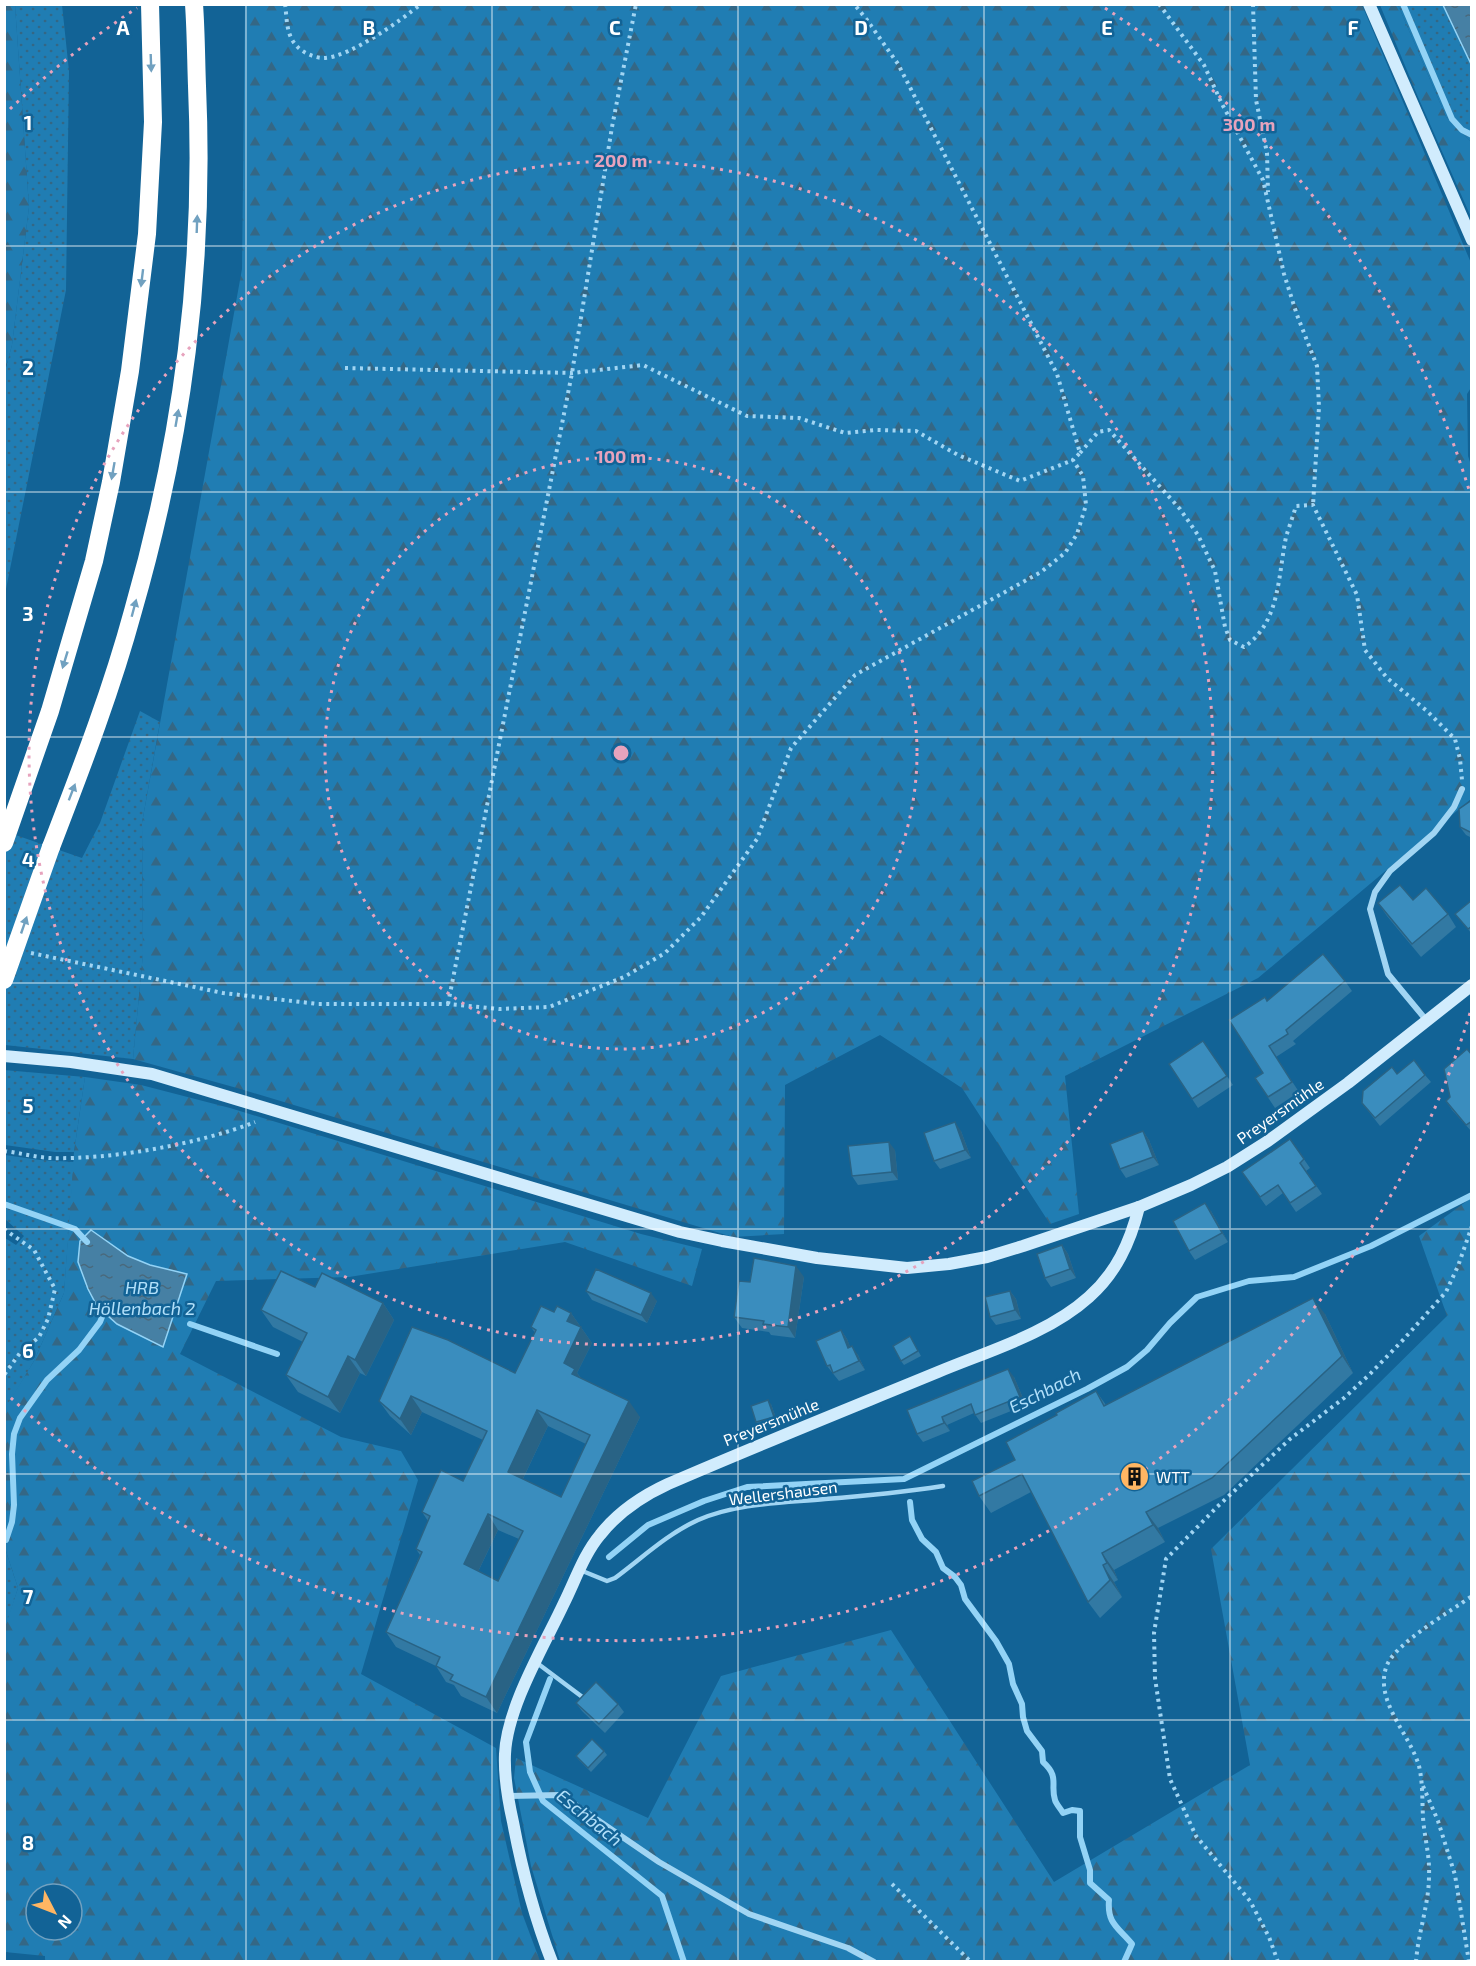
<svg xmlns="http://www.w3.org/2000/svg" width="1476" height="1966" font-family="'Exo 2',sans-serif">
<defs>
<pattern id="grass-dots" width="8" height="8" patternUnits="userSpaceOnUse" patternTransform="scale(1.5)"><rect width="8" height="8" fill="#207db3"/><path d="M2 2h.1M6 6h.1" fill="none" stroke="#346785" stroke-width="1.8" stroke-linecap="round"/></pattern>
<pattern id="forest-firs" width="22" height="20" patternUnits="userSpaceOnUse" patternTransform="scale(1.5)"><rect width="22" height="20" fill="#207db3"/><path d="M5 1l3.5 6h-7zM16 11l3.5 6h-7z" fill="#346785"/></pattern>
<pattern id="water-ripples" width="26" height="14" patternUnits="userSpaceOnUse" patternTransform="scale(1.5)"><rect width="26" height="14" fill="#4680a4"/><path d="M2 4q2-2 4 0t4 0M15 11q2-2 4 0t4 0" fill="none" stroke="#49697c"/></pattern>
</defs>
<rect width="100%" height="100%" fill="#126396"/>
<g fill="url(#grass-dots)">
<polygon points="15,5 62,5 69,71 66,290 5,594 5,371 12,345 29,207"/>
<polygon points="1398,5 1443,5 1471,64 1471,142 1446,117"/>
<polygon points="140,711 160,722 142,823 143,954 133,1059 5,1045 4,831 82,858 100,823"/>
<polygon points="4,1070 85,1077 74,1152 55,1152 5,1145"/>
<polygon points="5,1155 40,1160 74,1162 64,1293 34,1361 5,1410 5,1238 16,1245 24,1236 5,1219"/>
<polygon points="5,1548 18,1588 5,1630"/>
</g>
<g fill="url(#forest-firs)" fill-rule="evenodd">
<polygon points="15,5 29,207 12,345 5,371 4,5"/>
<polygon points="245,5 1362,5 1471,263 1472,386 1467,394 1468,456 1472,468 1471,799 1258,978 1065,1076 1079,1214 1050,1224 962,1088 880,1035 785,1085 784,1234 733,1237 237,1088 133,1059 143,954 142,823 242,269"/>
<polygon points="1380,5 1398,5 1446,117 1471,142 1471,217 1418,97"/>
<path d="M85 1077 141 1085 230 1108 641 1234 702 1249 692 1286 565 1242 349 1277 216 1281 180 1354 341 1437 401 1451 418 1480 361 1674 496 1748 501 1821 522 1913 540 1961 45 1962V1956L5 1952 4 1630 18 1588 5 1548 4 1410 34 1361 64 1293 74 1152ZM36 1894H72V1930H36Z"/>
<polygon points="1471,1198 1471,1961 560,1961 531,1866 514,1778 516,1758 648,1818 721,1676 891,1630 1054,1882 1250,1765 1211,1549 1447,1316 1419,1236"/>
</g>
<g fill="url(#water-ripples)" stroke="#93d3f6" stroke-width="1.5">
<polygon points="1443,5 1471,5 1471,64"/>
<polygon points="91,1230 128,1256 150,1265 187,1274 163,1347 117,1324 97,1306 88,1289 78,1262 80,1241"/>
</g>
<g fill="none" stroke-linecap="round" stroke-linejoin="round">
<g stroke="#93d3f6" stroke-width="6">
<polyline points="1403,4 1452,119 1462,130 1472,135"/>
<polyline points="4,1204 75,1229 87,1242"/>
<polyline points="190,1324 277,1354"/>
<path d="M910 1502 912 1520 922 1539 936 1552 943 1568 955 1577 961 1585 965 1599 996 1641 1009 1664 1013 1684 1022 1704 1023 1717 1027 1731 1042 1751 1043 1762C1060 1777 1050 1785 1055 1800 1056 1804 1061 1809 1063 1813L1072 1810 1080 1811V1837L1090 1870V1883L1109 1900C1107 1924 1118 1927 1132 1944L1124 1962"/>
<polyline points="6,1540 12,1522 14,1505 12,1454 14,1434 20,1418 47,1380 79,1350 100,1322 106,1307"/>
<polyline points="609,1557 648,1525 704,1501 747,1487 904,1479 1087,1389 1127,1367 1147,1350 1170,1323 1197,1297 1249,1281 1294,1277 1371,1246 1472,1195"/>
<polyline points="550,1679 526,1742 530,1772 543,1801 662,1896 684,1962"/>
</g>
<g stroke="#a1d5f3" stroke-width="4" stroke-dasharray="3 4.5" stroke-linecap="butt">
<path d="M285 4C287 18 286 33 295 44 301 52 314 58 324 58 350 57 400 21 421 4"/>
<polyline points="1159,4 1204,65 1222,104 1263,180 1284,274 1297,315 1317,366 1319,407 1313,505"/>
<polyline points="1253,4 1256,100 1267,153 1268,192"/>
<polyline points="345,368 572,373 643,365 747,416 799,418 845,433 876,430 916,431 958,455 1020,481 1073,460"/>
<path d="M1080 453 1098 432 1109 430 1180 509 1198 535 1215 571 1225 627 1230 640 1244 647C1280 623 1278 576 1286 537 1289 527 1293 516 1296 506L1313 505 1357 595 1365 650 1387 678 1427 711 1455 739 1460 759 1462 780"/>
<polyline points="31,953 223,993 318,1004 448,1004 499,1009 549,1007 624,977 665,953 701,917 757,839 791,748 855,675 1041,572 1065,553 1077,534 1086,505 1083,476 1073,460 1080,453 1057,374 898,64 867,20 854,4"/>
<polyline points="448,1004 572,373 612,127 636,4"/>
<path d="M4 1151C20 1153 35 1157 50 1158 110 1160 199 1144 255 1122"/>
<polyline points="4,1229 34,1250 55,1289 48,1319 39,1337 20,1353 4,1375"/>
<polyline points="1423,1786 1438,1821 1455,1875 1469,1962"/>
<polyline points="892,1884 971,1962"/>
<polyline points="1278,1962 1269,1937 1250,1901 1196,1836 1170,1779 1155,1678 1154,1633 1166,1559 1217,1507 1290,1439 1344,1398 1370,1374 1403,1340 1446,1292 1458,1266 1472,1226"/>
<path d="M1416 1962C1418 1933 1429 1904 1429 1876 1430 1855 1424 1836 1423 1817 1422 1800 1423 1783 1419 1766 1410 1734 1373 1700 1387 1665 1396 1643 1451 1611 1472 1596"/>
</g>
<g stroke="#a1d5f3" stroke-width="4.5">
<path d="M580 1570 607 1581 615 1578C642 1558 667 1534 698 1520 737 1503 783 1503 825 1499 864 1496 904 1492 943 1486"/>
<polyline points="537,1663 585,1699"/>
</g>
<g stroke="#a1d5f3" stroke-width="6">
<polyline points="1427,1021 1388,974 1370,909 1375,892 1390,871 1434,833 1454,807 1462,789"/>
<polyline points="508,1796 561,1795 659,1862 749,1914 848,1948 874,1962"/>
</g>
<g stroke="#d1ecfd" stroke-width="12">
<polyline points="1369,4 1472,240"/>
<polyline points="4,1056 71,1062 152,1074 680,1232 722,1241 817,1258 907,1268 949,1264 987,1257 1023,1246 1139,1207 1191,1185 1227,1167 1268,1141 1348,1083 1472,985"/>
<path d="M552 1962C534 1916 522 1870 513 1822 508 1800 504 1777 505 1754 507 1707 544 1646 564 1603 575 1581 584 1554 600 1535 618 1512 642 1496 668 1484 758 1445 848 1409 938 1372 988 1351 1048 1334 1089 1297 1116 1273 1130 1243 1139 1207"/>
</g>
<g stroke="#fff" stroke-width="18">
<polyline points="4,843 50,711 94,561 111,482 130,371 147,234 153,122 150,4"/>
<path d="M51 847C81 769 111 692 133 611 183 437 205 267 197 86 196 59 196 32 194 4"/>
</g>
<polyline stroke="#fff" stroke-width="18" points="4,980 51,847"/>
</g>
<g fill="#3279a3" fill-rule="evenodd">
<polygon points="1472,800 1472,838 1466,835 1460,827"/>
<polygon points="1413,900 1448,914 1456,927 1421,957 1387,916 1378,903"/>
<polygon points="1472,900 1472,934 1455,914"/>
<polygon points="1345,981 1352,991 1293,1041 1296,1044 1276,1057 1299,1092 1275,1108 1255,1078 1263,1073 1267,1001"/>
<polygon points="1203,1041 1233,1085 1198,1108 1169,1064"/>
<polygon points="1472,1055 1472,1132 1452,1110 1446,1101 1450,1097"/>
<polygon points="1397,1074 1425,1075 1431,1082 1380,1126 1362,1103"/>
<polygon points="961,1131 971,1158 940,1169 934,1161"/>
<polygon points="1143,1131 1149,1140 1159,1165 1126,1178 1120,1169"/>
<polygon points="1290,1139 1310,1168 1306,1171 1322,1194 1296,1212 1283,1193 1266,1206 1242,1172"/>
<polygon points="895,1150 898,1180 858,1185 852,1176"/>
<polygon points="1211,1211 1228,1242 1195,1260 1189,1251"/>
<polygon points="1062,1245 1068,1254 1076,1278 1051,1287 1045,1278"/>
<polygon points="804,1277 795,1338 771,1335 769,1332 742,1328 734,1317 750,1282"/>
<polygon points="315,1287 383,1303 394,1320 366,1376 360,1373 340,1413 298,1392 286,1375 303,1342 273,1327 261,1310"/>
<polygon points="586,1291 657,1301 647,1323 592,1300"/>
<polygon points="1010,1291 1016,1299 1021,1319 996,1325 990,1317"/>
<path d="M554 1312 571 1313 592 1343 577 1373 582 1379 640 1417 497 1713 461 1696 454 1685 446 1682 436 1666 396 1647 386 1632 420 1555 416 1549 428 1521 422 1512 463 1481 483 1440 422 1412 411 1435 390 1416 379 1401 515 1373 535 1333 531 1327ZM548 1426 586 1444 561 1497 523 1479ZM498 1530 519 1539 498 1581 478 1572Z"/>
<polygon points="1325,1314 1353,1373 1224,1495 1158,1528 1165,1542 1114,1570 1118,1580 1114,1582 1122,1597 1100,1618 1088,1602 1031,1492 991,1513 979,1496 1057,1415 1096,1391 1106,1405"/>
<polygon points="841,1330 847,1339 850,1347 858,1355 865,1370 839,1381 827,1366"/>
<polygon points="910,1336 921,1356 904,1365 901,1361"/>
<polygon points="1014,1377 1026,1405 981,1423 974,1413 947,1425 950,1431 923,1442 917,1434 907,1410"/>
<polygon points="771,1404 777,1421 759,1427 756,1422"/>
<polygon points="576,1703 618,1704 624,1712 605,1733 582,1711"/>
<polygon points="604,1751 607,1755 591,1772 579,1760 576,1756"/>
</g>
<g fill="#296385">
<polygon points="955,1122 961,1131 971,1158 965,1150"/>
<polygon points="1143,1131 1149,1140 1159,1165 1153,1157"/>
<polygon points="889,1142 895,1150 898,1180 892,1172"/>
<polygon points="1205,1203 1211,1211 1228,1242 1222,1233"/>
<polygon points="1062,1245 1068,1254 1076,1278 1070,1269"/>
<polygon points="796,1266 804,1277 795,1338 788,1327"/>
<polygon points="1010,1291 1016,1299 1021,1319 1015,1310"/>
<polygon points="651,1293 657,1301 647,1323 641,1315"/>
<polygon points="1313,1298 1325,1314 1353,1373 1342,1356"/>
<polygon points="383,1303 394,1320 366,1376 355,1360"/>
<polygon points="571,1313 592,1343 577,1373 585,1384 583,1390 564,1363 567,1321"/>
<polygon points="841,1330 847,1339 854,1356 848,1348"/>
<polygon points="852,1346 858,1355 865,1370 859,1361"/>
<polygon points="348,1356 360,1373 340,1413 328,1397"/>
<polygon points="1008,1369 1014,1377 1026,1405 1020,1397"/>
<polygon points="411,1396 422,1412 411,1435 400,1419"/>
<polygon points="768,1400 771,1404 777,1421 774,1417"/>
<polygon points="629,1401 640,1417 497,1713 486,1697"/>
<polygon points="537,1410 548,1426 519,1487 508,1472"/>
<polygon points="942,1417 947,1425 950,1431 944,1423"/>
<polygon points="1146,1512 1158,1528 1165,1542 1153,1525"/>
<polygon points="488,1514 498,1530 474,1580 464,1564"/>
<polygon points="1102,1553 1114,1570 1118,1580 1107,1563"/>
<polygon points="1103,1565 1114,1582 1122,1597 1110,1580"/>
</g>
<g fill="#3a8dbe" stroke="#296385" stroke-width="1.5" fill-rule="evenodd">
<polygon points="1472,800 1472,833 1460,827 1459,809"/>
<polygon points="1400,885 1413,900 1426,888 1448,914 1412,944 1378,903"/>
<polygon points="1472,900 1472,926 1468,929 1455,914"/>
<polygon points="1323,954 1345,981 1286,1030 1288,1034 1269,1046 1292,1082 1268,1097 1255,1078 1263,1073 1229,1020 1265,997 1267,1001"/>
<polygon points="1203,1041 1227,1076 1192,1099 1169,1064"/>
<polygon points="1467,1049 1472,1055 1472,1121 1466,1125 1446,1101 1450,1097 1444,1069"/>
<polygon points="1414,1060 1425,1075 1375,1118 1362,1103 1363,1091 1392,1067 1397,1074"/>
<polygon points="955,1122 965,1150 934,1161 924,1133"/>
<polygon points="1143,1131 1153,1157 1120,1169 1110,1144"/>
<polygon points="1290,1139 1304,1159 1300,1163 1316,1186 1290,1203 1278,1185 1260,1197 1242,1172"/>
<polygon points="889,1142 892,1172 852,1176 848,1146"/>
<polygon points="1205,1203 1222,1233 1189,1251 1173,1221"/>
<polygon points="1062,1245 1070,1269 1045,1278 1037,1254"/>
<polygon points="754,1258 796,1266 788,1327 763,1324 764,1321 734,1317 739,1281 750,1282"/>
<polygon points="596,1269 651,1293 641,1315 586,1291"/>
<polygon points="281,1271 315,1287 322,1273 383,1303 355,1360 348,1356 328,1397 286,1375 307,1333 261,1310"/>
<polygon points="1010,1291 1015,1310 990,1317 985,1297"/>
<polygon points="1313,1298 1342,1356 1212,1478 1146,1512 1153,1525 1102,1553 1107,1563 1103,1565 1110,1580 1088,1602 1022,1474 979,1496 972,1481 1015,1460 1006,1442 1057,1415 1056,1413 1096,1391 1104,1406"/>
<path d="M541 1306 554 1312 557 1306 571 1313 567 1321 581 1327 564 1363 575 1369 572 1374 629 1401 486 1697 450 1680 453 1675 436 1666 440 1657 386 1632 422 1552 416 1549 430 1516 422 1512 441 1470 463 1481 487 1431 411 1396 400 1419 379 1401 412 1327 448 1340 515 1373 536 1330 531 1327ZM537 1410 590 1435 561 1497 508 1472ZM488 1514 523 1531 498 1581 464 1564Z"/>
<polygon points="841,1330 848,1348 852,1346 859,1361 833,1373 830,1365 827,1366 816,1341"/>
<polygon points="910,1336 918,1351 901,1361 893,1346"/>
<polygon points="1008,1369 1020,1397 975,1415 971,1404 942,1417 944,1423 917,1434 907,1410"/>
<polygon points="768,1400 774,1417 756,1422 751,1406"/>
<polygon points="596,1682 618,1704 599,1724 576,1703"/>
<polygon points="592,1739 604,1751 588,1768 576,1756"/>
</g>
<defs><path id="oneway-solid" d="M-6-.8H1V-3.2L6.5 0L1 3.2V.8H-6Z" transform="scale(1.5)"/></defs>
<g fill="#71a1c0">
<use href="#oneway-solid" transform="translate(151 63) rotate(88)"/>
<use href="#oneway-solid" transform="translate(197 224) rotate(-88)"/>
<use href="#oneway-solid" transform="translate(142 278) rotate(97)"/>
<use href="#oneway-solid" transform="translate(177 418) rotate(-80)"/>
<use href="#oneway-solid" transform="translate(113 471) rotate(100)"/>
<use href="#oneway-solid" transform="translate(134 608) rotate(-75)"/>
<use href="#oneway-solid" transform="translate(65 660) rotate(107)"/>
<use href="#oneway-solid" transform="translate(72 792) rotate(-69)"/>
<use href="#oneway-solid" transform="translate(24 925) rotate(-71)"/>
</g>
<path fill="none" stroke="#fff" stroke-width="1.5" stroke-opacity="0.55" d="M246 4V1962M492 4V1962M738 4V1962M984 4V1962M1230 4V1962M4 246H1472M4 492H1472M4 737H1472M4 983H1472M4 1229H1472M4 1474H1472M4 1720H1472"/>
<g fill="none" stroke="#e7a3bd" stroke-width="3" stroke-dasharray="3 6">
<circle cx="621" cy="753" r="296"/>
<circle cx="621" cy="753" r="592"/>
<path d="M1470 1013A888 888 0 0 1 10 1397M10 109A888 888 0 0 1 137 8M1105 8A888 888 0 0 1 1470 493"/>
</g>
<defs>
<symbol id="building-disc" viewBox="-11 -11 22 22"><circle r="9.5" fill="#ffb663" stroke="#126396"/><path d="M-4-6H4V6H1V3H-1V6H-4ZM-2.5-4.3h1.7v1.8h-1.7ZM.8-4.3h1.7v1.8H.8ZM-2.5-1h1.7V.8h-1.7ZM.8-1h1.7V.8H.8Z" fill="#111"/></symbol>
</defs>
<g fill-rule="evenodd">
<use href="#building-disc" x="1118" y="1460" width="33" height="33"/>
</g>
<g text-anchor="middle" stroke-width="5" stroke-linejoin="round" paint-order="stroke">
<g font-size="16" fill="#fff" stroke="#126396">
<text transform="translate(1280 1111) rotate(-35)" y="6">Preyersmühle</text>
<text transform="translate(771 1422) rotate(-22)" y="6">Preyersmühle</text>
<text transform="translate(783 1493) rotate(-7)" y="6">Wellershausen</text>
</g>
<g font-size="16" fill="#fff" stroke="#126396" text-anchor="start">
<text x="1156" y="1483">WTT</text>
</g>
<g font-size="18" font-style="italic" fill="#b2e0fa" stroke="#126396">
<text x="142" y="1294">HRB<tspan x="142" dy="21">Höllenbach 2</tspan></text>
<text transform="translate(1045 1391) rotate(-27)" y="6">Eschbach</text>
<text transform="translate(589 1818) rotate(39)" y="6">Eschbach</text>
</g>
</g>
<g font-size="20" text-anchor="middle" font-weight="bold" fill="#fff" stroke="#126396" stroke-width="5" stroke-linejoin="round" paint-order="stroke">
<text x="123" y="35">A</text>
<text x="369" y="35">B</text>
<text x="615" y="35">C</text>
<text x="861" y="35">D</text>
<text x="1107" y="35">E</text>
<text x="1353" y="35">F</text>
<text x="28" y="130">1</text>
<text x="28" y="375">2</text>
<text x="28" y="621">3</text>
<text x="28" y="867">4</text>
<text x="28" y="1113">5</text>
<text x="28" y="1358">6</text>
<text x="28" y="1604">7</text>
<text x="28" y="1850">8</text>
</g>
<circle cx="621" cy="753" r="9" fill="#e7a3bd" stroke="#126396" stroke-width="3"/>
<g font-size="18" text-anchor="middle" font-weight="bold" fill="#e7a3bd" stroke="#126396" stroke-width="5" stroke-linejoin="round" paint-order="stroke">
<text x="1249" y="131">300 m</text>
<text x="621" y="167">200 m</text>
<text x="621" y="463">100 m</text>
</g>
<rect width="1476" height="1966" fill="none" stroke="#ffffff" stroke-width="12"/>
<g transform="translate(54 1912) rotate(132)"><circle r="28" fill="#126396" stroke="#71a1c0" stroke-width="1.5"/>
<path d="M0-4.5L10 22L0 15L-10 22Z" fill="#ffb663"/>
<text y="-9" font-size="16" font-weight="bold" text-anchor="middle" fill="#ffffff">N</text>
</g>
</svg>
